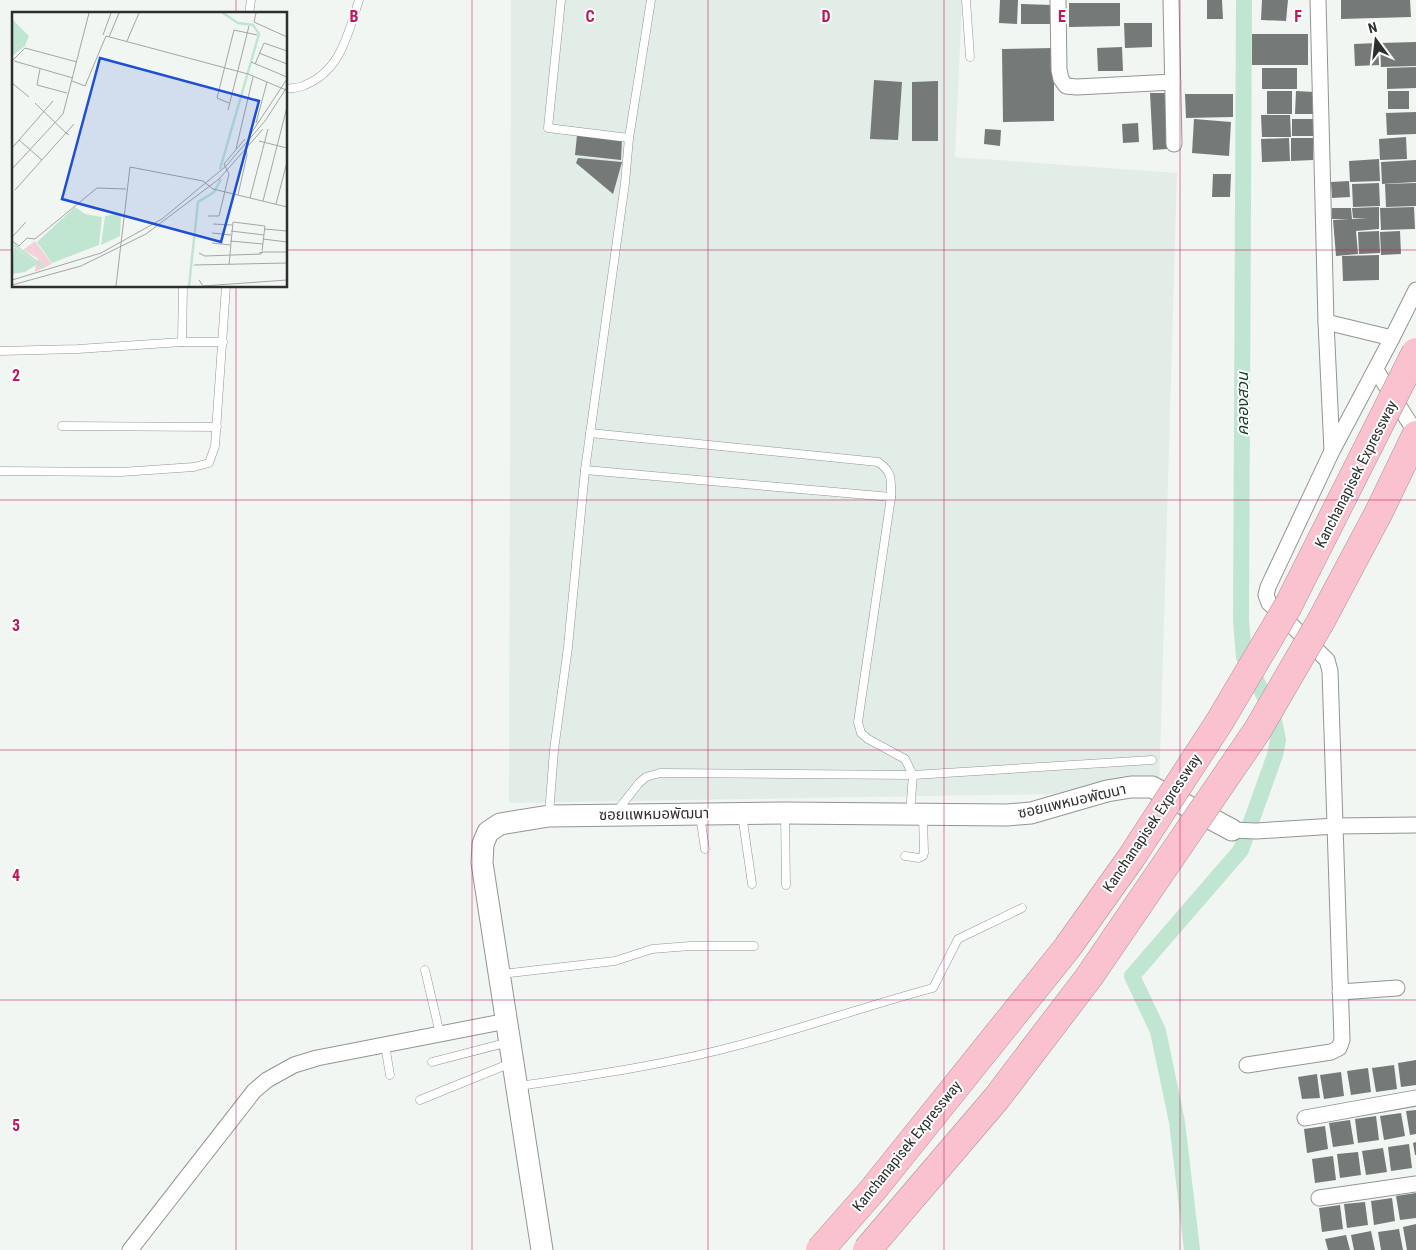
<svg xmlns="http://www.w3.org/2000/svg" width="1416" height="1250" font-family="'Roboto Condensed','Noto Sans Thai',sans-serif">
<rect width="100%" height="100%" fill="#f2f6f3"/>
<polygon fill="#e1ede6" points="511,0 962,0 955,157 1177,173 1159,792 509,803"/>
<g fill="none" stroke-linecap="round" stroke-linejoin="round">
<polyline stroke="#c0e5d0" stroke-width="16" points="1192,1250 1177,1122 1158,1031 1132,976 1241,850 1275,755 1278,740 1272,711 1244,657 1241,620 1244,0"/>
</g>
<g fill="#757977">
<polygon points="1000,0 1018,0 1017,24 999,23"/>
<polygon points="1207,0 1222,0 1223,19 1207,19"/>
<polygon points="1262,0 1288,0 1286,21 1261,20"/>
<polygon points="1341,0 1410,0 1411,17 1341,19"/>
<polygon points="1069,3 1120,3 1120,26 1069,27"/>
<polygon points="1021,4 1052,5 1052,24 1021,24"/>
<polygon points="1124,23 1152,23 1152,47 1125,48"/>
<rect x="1252" y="34" width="56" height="31"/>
<polygon points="1416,42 1416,66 1381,67 1380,43"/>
<polygon points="1378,43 1379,65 1355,66 1354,44"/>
<polygon points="1122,47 1123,71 1098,71 1097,48"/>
<polygon points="1054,48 1054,121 1003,122 1002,49"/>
<polygon points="1416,67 1416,88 1387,89 1387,68"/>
<rect x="1262" y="68" width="35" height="21"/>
<polygon points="874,80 902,82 898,140 870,139"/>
<polygon points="938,81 938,141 912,141 912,82"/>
<rect x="1267" y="91" width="25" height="23"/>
<polygon points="1296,91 1314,92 1313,114 1295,114"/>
<rect x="1388" y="91" width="21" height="18"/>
<polygon points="1150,93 1165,93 1167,149 1153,150"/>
<polygon points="1185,94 1233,94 1233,117 1186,118"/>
<polygon points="1416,112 1416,134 1387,135 1386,113"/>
<polygon points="1261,115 1290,115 1291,137 1262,137"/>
<polygon points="1194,119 1231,122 1229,156 1192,153"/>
<rect x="1292" y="119" width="21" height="17"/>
<polygon points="1138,123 1139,142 1123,143 1122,124"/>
<polygon points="985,129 1001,130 1000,146 984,144"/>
<polygon points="577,135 622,139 621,160 575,155"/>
<polygon points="1406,137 1407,159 1380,160 1379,139"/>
<polygon points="1289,138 1290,161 1262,162 1261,139"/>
<polygon points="1291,138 1313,138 1313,160 1291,161"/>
<polygon points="578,158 622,162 613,194 576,163"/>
<polygon points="1379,159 1380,181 1350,182 1349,161"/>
<polygon points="1416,160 1416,182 1382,184 1381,162"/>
<polygon points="1213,174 1231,174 1230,197 1212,197"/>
<polygon points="1349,181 1350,197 1332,198 1331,182"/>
<polygon points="1379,183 1380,206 1353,207 1352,184"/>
<polygon points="1416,183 1416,206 1386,207 1385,184"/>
<polygon points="1379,207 1379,229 1356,231 1358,254 1336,256 1333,220 1349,219 1332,219 1332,208 1351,208 1352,219 1367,218 1353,218 1352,208"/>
<polygon points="1414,207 1415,229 1381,230 1380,208"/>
<polygon points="1379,231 1380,253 1359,254 1358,232"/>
<polygon points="1400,231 1401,254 1381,255 1380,232"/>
<polygon points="1379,255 1379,280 1343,281 1342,256"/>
<polygon points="1416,1060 1416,1085 1401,1087 1398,1063"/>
<polygon points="1394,1065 1397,1089 1376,1092 1372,1068"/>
<polygon points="1368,1068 1371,1092 1351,1095 1347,1071"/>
<polygon points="1341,1072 1344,1096 1324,1099 1320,1075"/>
<polygon points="1317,1074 1320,1098 1302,1099 1298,1077"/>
<polygon points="1416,1110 1416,1134 1410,1135 1406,1111"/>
<polygon points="1401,1113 1405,1136 1384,1140 1380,1116"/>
<polygon points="1376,1116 1379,1140 1358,1143 1355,1119"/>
<polygon points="1350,1120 1354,1144 1333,1147 1329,1123"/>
<polygon points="1325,1126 1328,1149 1307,1153 1304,1129"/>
<polygon points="1416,1142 1416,1155 1415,1155 1413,1143"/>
<polygon points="1409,1144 1412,1168 1391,1171 1388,1147"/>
<polygon points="1383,1148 1387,1172 1366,1175 1362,1151"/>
<polygon points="1358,1152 1361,1175 1340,1178 1337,1154"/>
<polygon points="1333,1156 1336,1180 1315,1183 1312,1159"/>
<polygon points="1416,1193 1416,1218 1400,1220 1396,1196"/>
<polygon points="1392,1198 1395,1221 1374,1225 1371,1201"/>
<polygon points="1365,1202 1368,1225 1347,1228 1344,1204"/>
<polygon points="1340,1205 1343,1229 1322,1232 1319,1208"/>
<polygon points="1416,1224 1416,1250 1407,1250 1403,1227"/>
<polygon points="1399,1229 1403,1250 1381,1250 1378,1232"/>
<polygon points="1371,1231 1375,1250 1354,1250 1351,1235"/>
<polygon points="1346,1235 1350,1250 1328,1250 1325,1239"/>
</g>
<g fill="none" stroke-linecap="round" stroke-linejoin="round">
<defs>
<g id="lane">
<polyline points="561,0 548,128 629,138"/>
<polyline points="966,0 970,57"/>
<polyline points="249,14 251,0"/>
<path d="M286 89C292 88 300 88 305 85 341 71 348 33 359 0"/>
<polyline points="182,342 183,286"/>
<polyline points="0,351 78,349 182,342 223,342"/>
<polyline points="62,426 217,427"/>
<path d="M590 433 878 462C893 472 891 480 891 497L858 722 861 733 868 739 905 759 913 775 910 813"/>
<polyline points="585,470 891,497"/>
<polyline points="0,471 121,472 194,467 209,463 215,446 226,286"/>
<polyline points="617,811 639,783 646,777 660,773 913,775 1152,760"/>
<polyline points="549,814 554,750 568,647 585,470 625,183 629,138 651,0"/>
<polyline points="742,814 752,884"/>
<polyline points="785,814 786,885"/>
<polyline points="700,816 705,849"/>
<polyline points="905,856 919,858 923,856 924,853 923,816"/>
<polyline points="425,970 440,1034"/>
<polyline points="501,974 615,961 652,949 690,946 754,946"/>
<polyline points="385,1045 390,1075"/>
<polyline points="432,1062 509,1042"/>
<path d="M519 1086C594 1075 670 1064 743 1044 807 1027 869 1005 933 988L958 939 1022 908"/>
<polyline points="420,1100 511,1063"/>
</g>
<g id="street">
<polyline points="1058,0 1059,70 1061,79 1066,86 1077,87 1173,82"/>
<polyline points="1171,0 1174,144"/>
<polyline points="1318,0 1326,322 1332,451"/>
<polyline points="1326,322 1392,338"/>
<polyline points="1376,370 1416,433"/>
<polyline points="1232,830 1256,831 1336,826 1416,825"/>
<polyline points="1340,992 1397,988"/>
<polyline points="1247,1065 1331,1052 1339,1048 1342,1040 1330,671 1327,660 1269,603 1266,595 1268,587 1332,451 1392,338 1416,290"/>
<polyline points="1305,1118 1416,1098"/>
<polyline points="1319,1198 1416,1184"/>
<polyline points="130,1250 254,1091 267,1080 294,1065 317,1058 507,1021"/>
</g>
<polyline id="secondary" points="542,1250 482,863 483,844 488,832 500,824 549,816 785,813 1007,815 1031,813 1107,791 1131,787 1152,787 1232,830"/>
</defs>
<use href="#lane" stroke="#929593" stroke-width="9"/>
<use href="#street" stroke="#929593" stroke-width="17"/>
<use href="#secondary" stroke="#929593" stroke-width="23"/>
<use href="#lane" stroke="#fff" stroke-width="8"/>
<use href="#street" stroke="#fff" stroke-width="15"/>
<use href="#secondary" stroke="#fff" stroke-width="21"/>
<defs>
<g id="highway-bridge">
<polyline points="820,1250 872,1191 1067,948 1131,858 1220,721 1288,606 1416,352"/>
<polyline points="867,1250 996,1099 1089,977 1257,731 1321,621 1379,512 1416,435"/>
</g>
</defs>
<use href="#highway-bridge" stroke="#b28e96" stroke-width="29" stroke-linecap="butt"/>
<use href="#highway-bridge" stroke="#fac1ce" stroke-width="28"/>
</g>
<path fill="none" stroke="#c2185b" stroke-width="1" stroke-opacity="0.55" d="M236 0V14M472 0V1250M708 0V1250M944 0V1250M1180 0V1250M0 250H14M286 250H1416M236 286V1250M0 500H1416M0 750H1416M0 1000H1416"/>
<g text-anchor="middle" stroke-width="4" stroke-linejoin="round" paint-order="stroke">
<g font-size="15" fill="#2d2f2e" stroke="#fff">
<text transform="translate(1356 474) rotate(-63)" y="5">Kanchanapisek Expressway</text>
<text transform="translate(1072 801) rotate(-13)" y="5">ซอยแพหมอพัฒนา</text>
<text transform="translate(654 814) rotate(-1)" y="5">ซอยแพหมอพัฒนา</text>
<text transform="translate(1152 823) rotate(-56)" y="5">Kanchanapisek Expressway</text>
<text transform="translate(907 1146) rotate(-51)" y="5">Kanchanapisek Expressway</text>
</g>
<g font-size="16" font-style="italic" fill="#10402a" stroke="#fff">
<text transform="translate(1242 404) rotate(-90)" y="6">คลองสวน</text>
</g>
</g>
<g transform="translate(12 12)">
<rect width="275" height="275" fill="#f2f6f3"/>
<path d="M23 229 40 252 23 260 24 249 27 247 11 238Z" fill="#f3d1d8"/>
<path d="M0 7 17 24 13 34 0 44ZM63 195 73 202 90 205 87 233 40 251 25 230ZM104 202 109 204 108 224 89 233 93 204ZM2 235 24 251V253L13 260 0 262Z" fill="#c0e5d0"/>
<path fill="none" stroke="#c0e5d0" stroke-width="2.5" d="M208 157 247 22 241 13 226 11 211 1M2 233 32 255M177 274 186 190 202 180 209 167"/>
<path fill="none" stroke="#a3a6a4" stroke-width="1" d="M244 1 242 10 275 25M91 23 99 1M97 25 107 1M115 29 127 1M247 41 275 52M0 49 13 36 65 50M2 49 61 66M239 50 275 65M243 52 252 31 275 39M28 57 25 73 55 81M60 69 73 74 94 24 236 62 274 78M0 71 17 85M217 91 205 86 222 18 245 23M216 98 237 14M244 111 255 70M57 123 54 121 62 112M238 123 275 67M7 128 30 148M247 129 275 136M0 136 41 89M224 137 241 65M0 157 51 102 77 1M3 178 54 121 23 91M226 183 235 143 234 137M238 186 256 117M251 189 275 95M264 192 275 150M196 204H207L217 162 212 152 233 127M201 212 220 213M252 217 275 219M219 219 252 223M200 221 219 223M0 225 14 210M251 227 275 230M0 229 7 234 15 226 23 227 85 176 114 177M218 229 251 232M200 231 218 233M251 240H275M187 241 193 244 249 242 251 240 247 241M182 253 275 251M217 253 221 210 253 214 250 239M0 268 89 241 150 207 214 154 253 109 275 75M187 268 191 274 275 268M0 273 69 254 134 222 207 167 251 117M104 274 118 155 191 169 201 177 275 195"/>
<path fill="#1d4ed8" fill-opacity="0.15" stroke="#1d4ed8" stroke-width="2.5" d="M88 46 247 89 209 230 50 187Z"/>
<rect width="275" height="275" fill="none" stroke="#2d2f2e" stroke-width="2.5"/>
</g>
<g font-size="16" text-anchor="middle" font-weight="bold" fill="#c2185b" stroke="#fff" stroke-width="4" stroke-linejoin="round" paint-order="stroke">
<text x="354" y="22">B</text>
<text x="590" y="22">C</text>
<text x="826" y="22">D</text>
<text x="1062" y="22">E</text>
<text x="1298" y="22">F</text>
<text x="16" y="381">2</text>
<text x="16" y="631">3</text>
<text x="16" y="881">4</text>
<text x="16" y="1131">5</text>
</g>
<g transform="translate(1376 40) rotate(345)" stroke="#ffffff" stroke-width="4" paint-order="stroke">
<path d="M0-4L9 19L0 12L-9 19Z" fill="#2d2f2e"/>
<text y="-8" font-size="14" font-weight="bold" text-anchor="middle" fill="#2d2f2e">N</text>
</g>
</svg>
